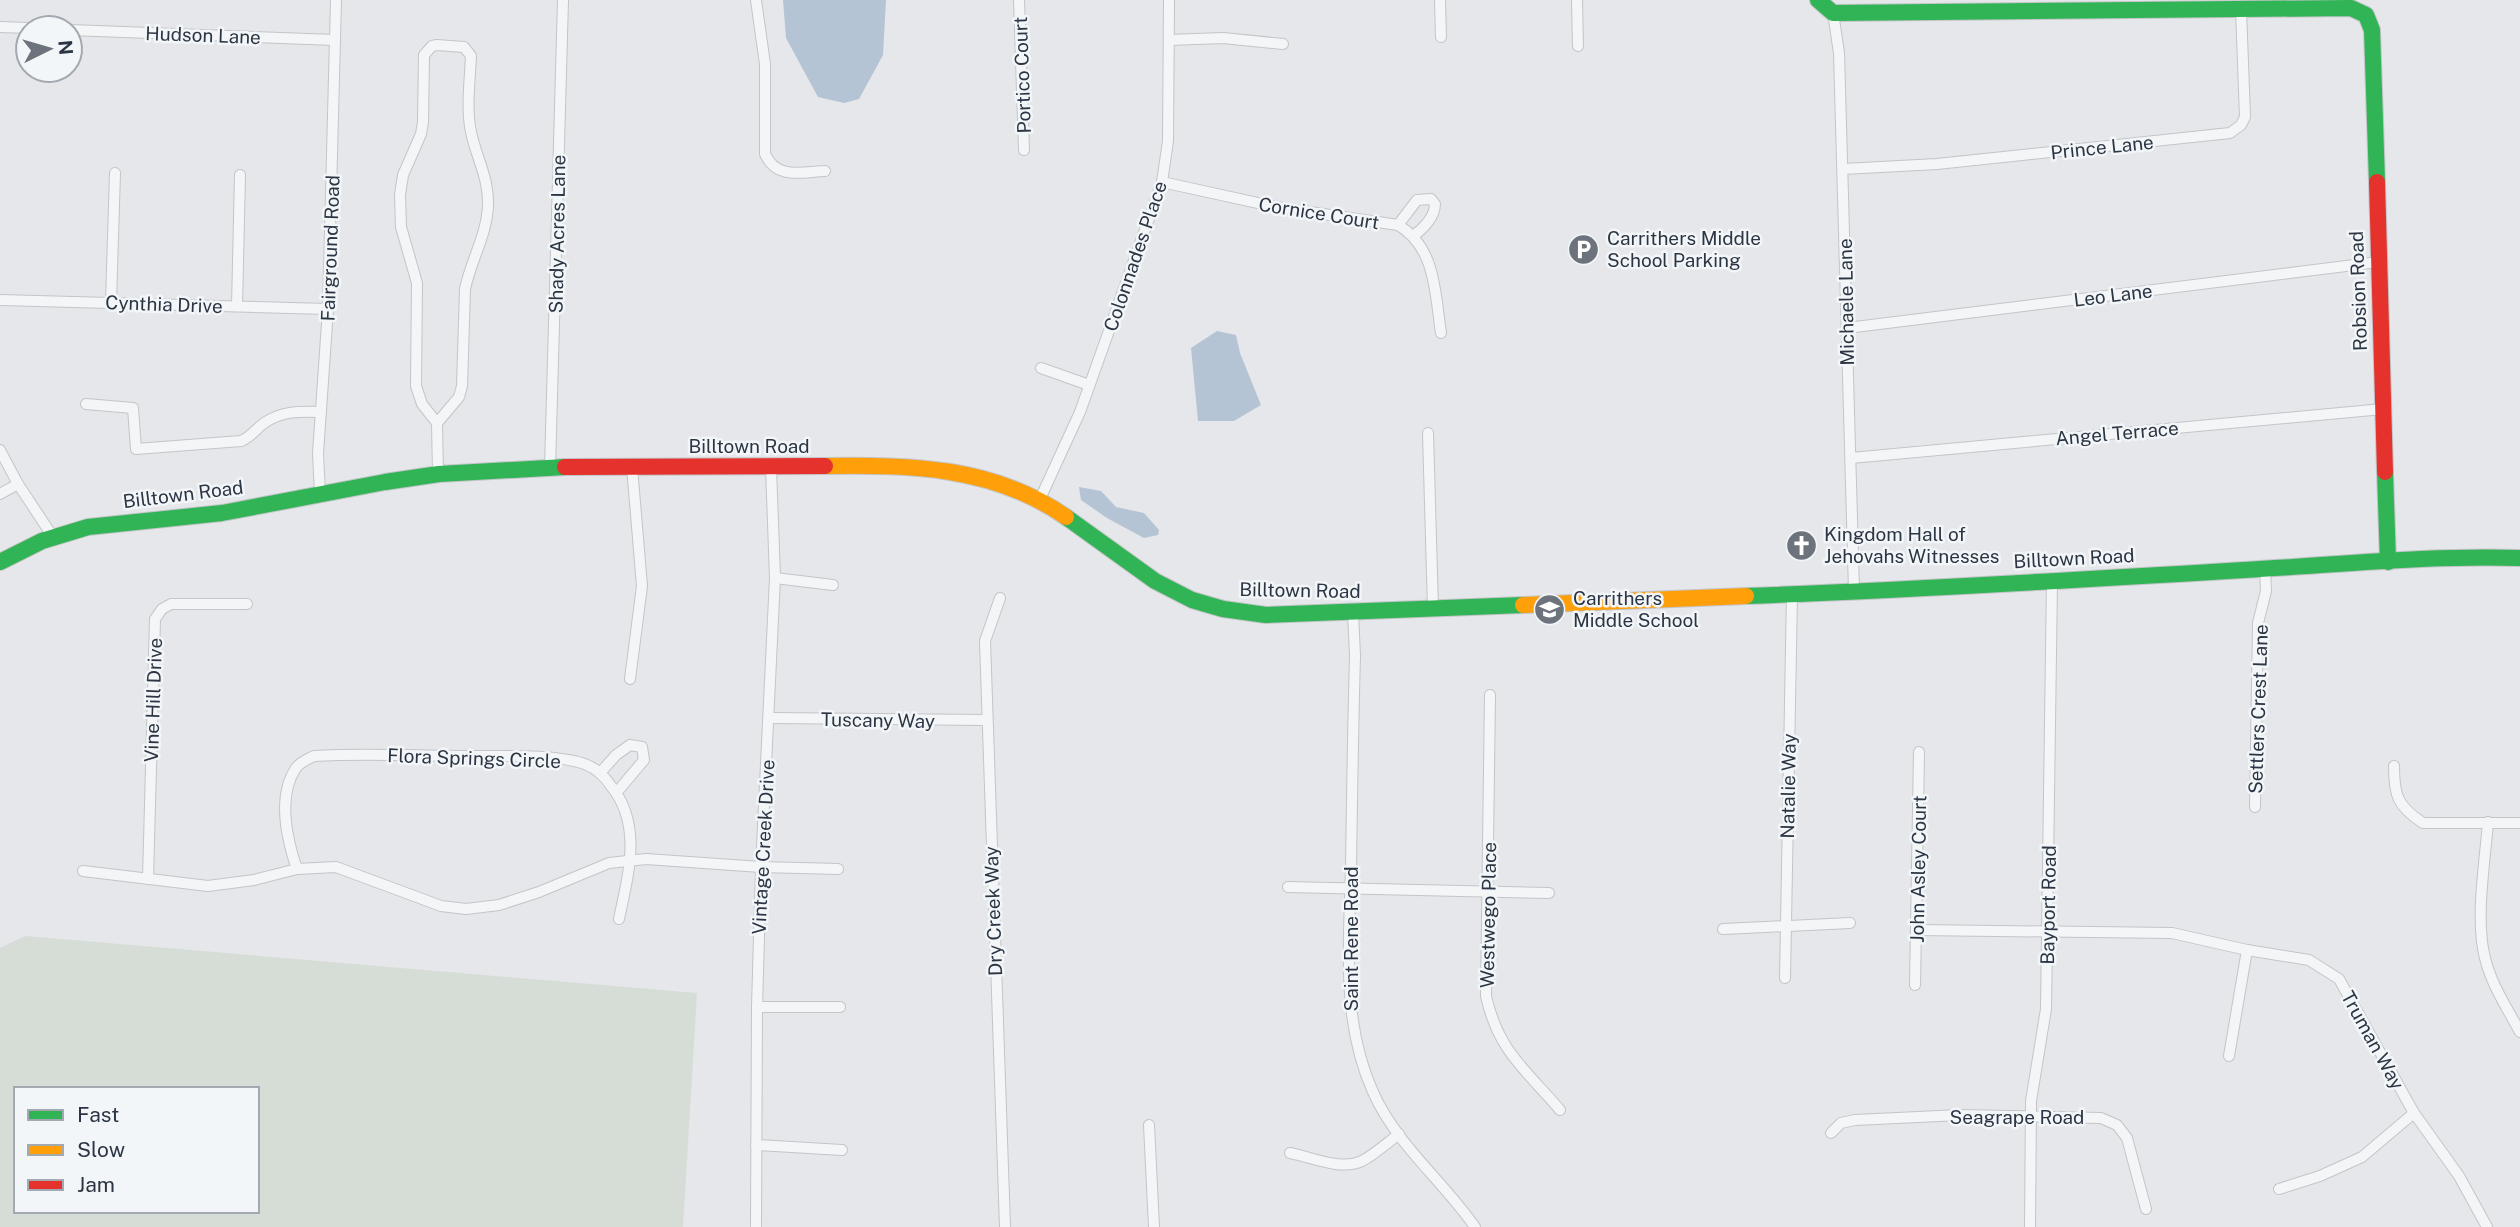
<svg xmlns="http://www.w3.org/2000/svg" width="2520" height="1227" font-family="'Public Sans',sans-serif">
<rect width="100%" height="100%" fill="#e5e7ea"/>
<path fill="#d6ddd6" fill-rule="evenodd" d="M25 936 697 993 683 1227H0V948ZM16 1089H257V1211H16Z"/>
<g fill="#b5c4d4">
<polygon points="783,0 886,0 883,55 859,99 844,103 818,97 786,38"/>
<polygon points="1217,331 1236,335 1240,353 1261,405 1234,421 1198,421 1191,348"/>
<polygon points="1079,487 1101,491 1116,507 1144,513 1159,530 1158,535 1144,538 1107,518 1081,500"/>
</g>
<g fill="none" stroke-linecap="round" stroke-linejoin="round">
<defs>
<g id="street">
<path d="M756 0 765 64V154C777 180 801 172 825 171"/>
<polyline points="1019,0 1024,150"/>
<polyline points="1440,0 1441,37"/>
<polyline points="1577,0 1578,46"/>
<polyline points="1833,13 1839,53 1854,591"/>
<polyline points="0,27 28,28"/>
<polyline points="70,30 335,40"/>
<polyline points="1169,40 1223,38 1283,44"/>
<polyline points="1843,169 1937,164 2230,133 2241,125 2245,117 2241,9"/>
<path d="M1162 182 1276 207 1398 225C1436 247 1435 294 1441 333"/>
<path d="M1398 225 1417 200 1431 199 1435 204C1435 217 1423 229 1413 236"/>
<polyline points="0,300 328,309"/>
<polyline points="111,302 115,173"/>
<polyline points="237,306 240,175"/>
<polyline points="1847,328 2378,262"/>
<polyline points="1041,368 1089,385"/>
<path d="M86 404 133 408 136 449 241 441C251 437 256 429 264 423 282 411 300 411 321 412"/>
<path d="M437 423 422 404 416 386 417 283 401 227 400 195 403 175 421 134 423 122 424 55 432 46 437 45 464 47 471 56C470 80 466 108 471 132 476 157 489 178 488 205 487 235 471 260 465 289L462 386 459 397 437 423 438 474"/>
<polyline points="1428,433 1433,609"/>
<polyline points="0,450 18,484 53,537"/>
<polyline points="1851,458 2383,409"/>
<polyline points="550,468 563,0"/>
<polyline points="0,494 18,484"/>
<polyline points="320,495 318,453 328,309 336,0"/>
<polyline points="1040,499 1080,412 1162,182 1168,141 1169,0"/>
<polyline points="775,578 833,585"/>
<polyline points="1000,598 985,641 1005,1227"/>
<path d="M1353 613 1355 656C1353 726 1352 797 1351 868 1349 944 1341 1021 1373 1092 1396 1144 1443 1181 1475 1227"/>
<polyline points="630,679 642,586 632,467"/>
<path d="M1490 695 1486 996C1498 1051 1526 1070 1560 1110"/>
<polyline points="770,718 987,720"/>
<path d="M2394 766C2394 795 2397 806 2423 823H2520"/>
<polyline points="600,773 616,755 630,745 642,747 644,760 617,792"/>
<polyline points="2255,807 2258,623 2266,591 2265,569"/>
<path d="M2488 822C2485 862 2475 920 2485 958 2491 984 2507 1008 2520 1032"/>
<path d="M297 869C287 840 277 796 296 768 300 762 308 759 314 756 366 753 418 756 470 756 499 756 562 754 587 765 597 769 605 777 611 786 643 825 628 875 619 919"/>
<polyline points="83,871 208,886 254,880 297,869 336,867 441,906 466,909 499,905 539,892 609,863 646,859 761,867 838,869"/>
<polyline points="148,879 155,619 162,609 171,604 247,604"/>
<polyline points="1288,887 1549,893"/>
<polyline points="1723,929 1850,923"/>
<polyline points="1917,930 2172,933 2247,950 2309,960 2339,979 2414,1113 2459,1176 2487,1227"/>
<polyline points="1785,978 1792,594"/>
<polyline points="1915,985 1919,752"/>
<polyline points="757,1007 840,1007"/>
<polyline points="2229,1056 2247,950"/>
<polyline points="1149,1125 1154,1227"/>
<polyline points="1831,1133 1841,1123 1855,1120 1960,1115 2101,1118 2117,1125 2127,1138 2146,1209"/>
<polyline points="756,1145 842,1150"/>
<path d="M1290 1153C1311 1157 1341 1171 1362 1161 1375 1154 1387 1143 1399 1134"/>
<polyline points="2279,1189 2320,1176 2362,1157 2414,1113"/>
<polyline points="756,1227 757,1007 761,867 775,578 771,467"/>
<polyline points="2030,1227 2031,1101 2046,1009 2052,581"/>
</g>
<g id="fast">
<polyline points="1818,0 1833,13 2351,8 2366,15 2372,30 2377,182"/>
<polyline points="2385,472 2388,562"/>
<polyline points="1066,517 1155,581 1192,600 1223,609 1266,615 1523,605"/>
<polyline points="0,562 42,541 88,527 222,513 385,482 439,474 565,467"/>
<path d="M1746 596C1912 590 2078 580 2244 570 2336 565 2429 555 2520 558"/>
</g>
<g id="slow">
<path d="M825 466C911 465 993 466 1066 517"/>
<polyline points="1523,605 1746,596"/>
</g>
<g id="jam">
<polyline points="2377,182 2385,472"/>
<polyline points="565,467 825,466"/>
</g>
</defs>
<use href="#street" stroke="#c3c5c8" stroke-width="12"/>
<use href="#fast" stroke="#c3c5c8" stroke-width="18"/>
<use href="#slow" stroke="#c3c5c8" stroke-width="18"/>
<use href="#jam" stroke="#c3c5c8" stroke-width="18"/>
<use href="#street" stroke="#f4f5f6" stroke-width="10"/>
<use href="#fast" stroke="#30b455" stroke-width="16"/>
<use href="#slow" stroke="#ff9f0a" stroke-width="16"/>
<use href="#jam" stroke="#e5322d" stroke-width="16"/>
</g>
<defs>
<symbol id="parking-disc" viewBox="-11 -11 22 22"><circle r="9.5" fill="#6d737d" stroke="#f3f6f8"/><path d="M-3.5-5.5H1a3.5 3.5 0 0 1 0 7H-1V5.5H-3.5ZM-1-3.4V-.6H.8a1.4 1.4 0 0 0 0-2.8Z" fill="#fff"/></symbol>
<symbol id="church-disc" viewBox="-11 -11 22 22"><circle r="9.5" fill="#6d737d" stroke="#f3f6f8"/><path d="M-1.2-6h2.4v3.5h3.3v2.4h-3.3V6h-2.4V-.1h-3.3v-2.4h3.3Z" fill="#fff"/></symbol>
<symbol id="school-disc" viewBox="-11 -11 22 22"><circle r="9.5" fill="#6d737d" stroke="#f3f6f8"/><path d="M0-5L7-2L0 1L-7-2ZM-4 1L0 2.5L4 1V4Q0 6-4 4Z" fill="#fff"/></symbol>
</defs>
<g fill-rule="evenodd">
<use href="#parking-disc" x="1566" y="232" width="35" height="35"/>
<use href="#church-disc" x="1784" y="528" width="35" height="35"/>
<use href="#school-disc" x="1532" y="592" width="35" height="35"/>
</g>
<g text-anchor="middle" stroke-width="5" stroke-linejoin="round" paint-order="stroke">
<g font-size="19" fill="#2c3543" stroke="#f3f6f8">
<text transform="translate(203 35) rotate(2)" y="7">Hudson Lane</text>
<text transform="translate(1022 75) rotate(-92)" y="7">Portico Court</text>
<text transform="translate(2102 147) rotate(-6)" y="7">Prince Lane</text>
<text transform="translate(1319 213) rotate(9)" y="7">Cornice Court</text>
<text transform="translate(557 234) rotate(-89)" y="7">Shady Acres Lane</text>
<text transform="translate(330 248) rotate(-88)" y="7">Fairground Road</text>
<text transform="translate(1135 256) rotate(-71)" y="7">Colonnades Place</text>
<text transform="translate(2358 291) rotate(-92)" y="7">Robsion Road</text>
<text transform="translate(2113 295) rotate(-7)" y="7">Leo Lane</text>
<text transform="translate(1846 302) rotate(-91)" y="7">Michaele Lane</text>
<text transform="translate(164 304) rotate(2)" y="7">Cynthia Drive</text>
<text transform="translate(2117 433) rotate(-5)" y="7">Angel Terrace</text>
<text x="749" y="453">Billtown Road</text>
<text transform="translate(183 494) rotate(-7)" y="7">Billtown Road</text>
<text transform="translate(2074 558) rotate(-3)" y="7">Billtown Road</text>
<text transform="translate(1300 590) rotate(1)" y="7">Billtown Road</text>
<text transform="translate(153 700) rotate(-88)" y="7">Vine Hill Drive</text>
<text transform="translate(2258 709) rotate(-88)" y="7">Settlers Crest Lane</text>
<text transform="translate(878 720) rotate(1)" y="7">Tuscany Way</text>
<text transform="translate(474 758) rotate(2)" y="7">Flora Springs Circle</text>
<text transform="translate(1788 786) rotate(-89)" y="7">Natalie Way</text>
<text transform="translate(763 847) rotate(-87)" y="7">Vintage Creek Drive</text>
<text transform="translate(1918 869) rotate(-89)" y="7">John Asley Court</text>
<text transform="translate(2048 905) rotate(-89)" y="7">Bayport Road</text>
<text transform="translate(993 911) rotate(-92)" y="7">Dry Creek Way</text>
<text transform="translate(1488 915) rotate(-89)" y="7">Westwego Place</text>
<text transform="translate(1351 939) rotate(-90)" y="7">Saint Rene Road</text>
<text transform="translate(2373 1040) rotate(61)" y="7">Truman Way</text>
<text x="2017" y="1124">Seagrape Road</text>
</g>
<g font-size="19" fill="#2c3543" stroke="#f3f6f8" text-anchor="start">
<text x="1607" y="245">Carrithers Middle<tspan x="1607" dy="22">School Parking</tspan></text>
<text x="1824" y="541">Kingdom Hall of<tspan x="1824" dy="22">Jehovahs Witnesses</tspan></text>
<text x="1573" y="605">Carrithers<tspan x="1573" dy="22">Middle School</tspan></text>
</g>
</g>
<rect x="14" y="1087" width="245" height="126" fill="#f3f6f8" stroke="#a3a9b0" stroke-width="2"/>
<rect x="28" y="1110" width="35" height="10" fill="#30b455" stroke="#a3a9b0" stroke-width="2"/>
<text x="77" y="1122" font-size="21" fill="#2c3543">Fast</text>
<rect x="28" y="1145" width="35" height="10" fill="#ff9f0a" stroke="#a3a9b0" stroke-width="2"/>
<text x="77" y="1157" font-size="21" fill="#2c3543">Slow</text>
<rect x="28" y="1180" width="35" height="10" fill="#e5322d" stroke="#a3a9b0" stroke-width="2"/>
<text x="77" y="1192" font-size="21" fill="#2c3543">Jam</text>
<g transform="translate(49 49) rotate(85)"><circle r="33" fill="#f3f6f8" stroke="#a3a9b0" stroke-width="2"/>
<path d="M0-5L12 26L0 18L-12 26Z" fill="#6d737d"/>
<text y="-10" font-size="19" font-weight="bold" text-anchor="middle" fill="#2c3543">N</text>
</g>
</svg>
